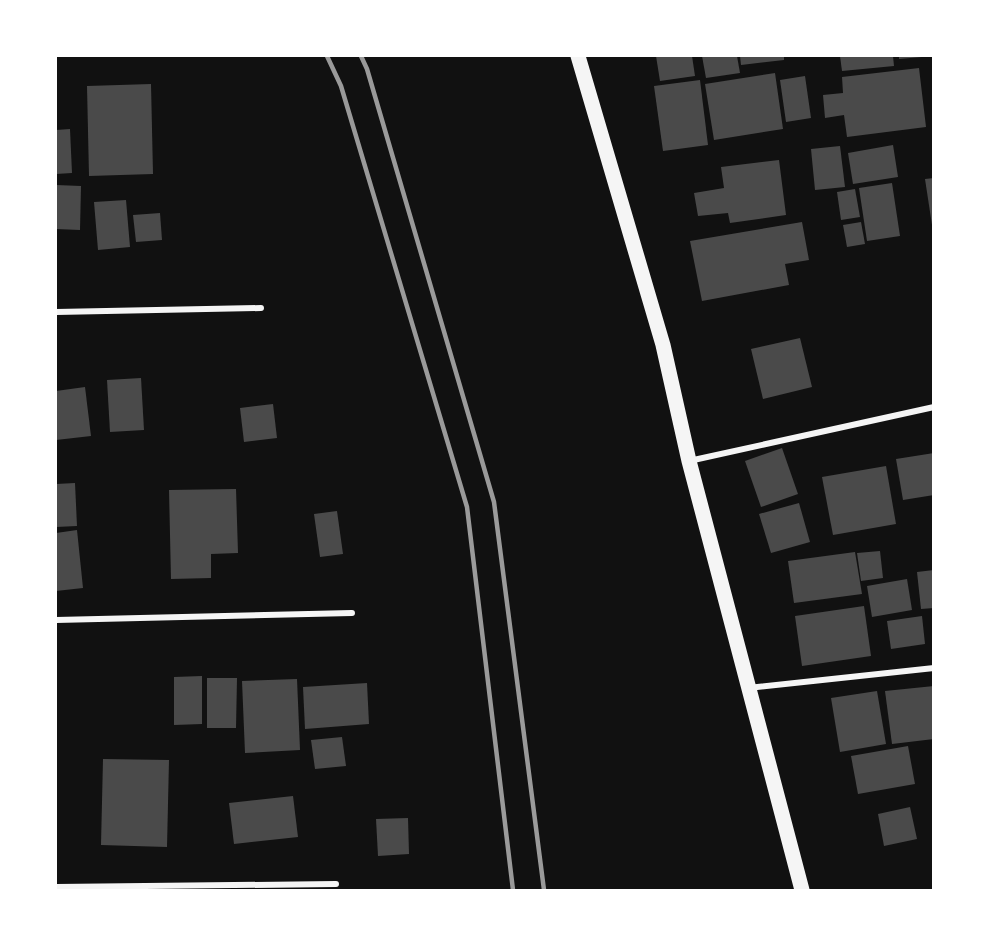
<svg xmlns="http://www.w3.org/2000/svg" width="989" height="946" font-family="'Sofia Sans Condensed',sans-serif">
<rect width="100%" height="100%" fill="#111"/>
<g fill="#4a4a4a">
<polygon points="656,56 692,56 695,76 660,81"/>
<polygon points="702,56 737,56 740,73 706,78"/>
<polygon points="740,56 784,56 784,60 741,65"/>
<polygon points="840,56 893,56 894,66 842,71"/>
<polygon points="899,56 922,56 922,57 899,59"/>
<polygon points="919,68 926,127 847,137 844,115 825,118 823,95 843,93 842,77"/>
<polygon points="775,73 783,129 714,140 705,84"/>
<polygon points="805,76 811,118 786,122 780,80"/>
<polygon points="700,80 708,145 663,151 654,86"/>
<polygon points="151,84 153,174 89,176 87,86"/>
<polygon points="70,129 72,173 56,174 56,130"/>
<polygon points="893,145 898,177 853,184 848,153"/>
<polygon points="840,146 845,187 815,190 811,149"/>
<polygon points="779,160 786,215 730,223 728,213 698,216 694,193 724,188 721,167"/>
<polygon points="934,178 934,225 932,225 925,179"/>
<polygon points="892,183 900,236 867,241 859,188"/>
<polygon points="56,185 81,186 80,230 56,229"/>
<polygon points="855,189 860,217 841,220 837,192"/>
<polygon points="126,200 130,247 98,250 94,202"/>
<polygon points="160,213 162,240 136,242 133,215"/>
<polygon points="802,222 809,260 785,264 789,285 702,301 690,241"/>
<polygon points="861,222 865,244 847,247 843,225"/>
<polygon points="800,338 812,387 763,399 751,349"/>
<polygon points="141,378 144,430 110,432 107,380"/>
<polygon points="85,387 91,436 56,440 56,391"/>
<polygon points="273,404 277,438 244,442 240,408"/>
<polygon points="782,448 798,494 761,507 745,461"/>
<polygon points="934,453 934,495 903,500 896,459"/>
<polygon points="886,466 896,524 833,535 822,477"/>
<polygon points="75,483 77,526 56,527 56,484"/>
<polygon points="236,489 238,553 211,554 211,578 171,579 169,490"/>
<polygon points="799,503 810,542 771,553 759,514"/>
<polygon points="337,511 343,554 320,557 314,514"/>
<polygon points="77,530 83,588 56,591 56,533"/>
<polygon points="880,551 883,578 861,581 857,553"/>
<polygon points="855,552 862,594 794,603 788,561"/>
<polygon points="934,570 934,608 921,609 917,572"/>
<polygon points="907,579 912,610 872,617 867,586"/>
<polygon points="864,606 871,656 802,666 795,616"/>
<polygon points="922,616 925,644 891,649 887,621"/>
<polygon points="202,676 202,724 174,725 174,677"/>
<polygon points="207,678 237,678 236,728 207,728"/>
<polygon points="297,679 300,750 245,753 242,681"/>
<polygon points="367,683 369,724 305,729 303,687"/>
<polygon points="934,686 934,739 892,744 885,691"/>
<polygon points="877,691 886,744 840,752 831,698"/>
<polygon points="342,737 346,766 315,769 311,740"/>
<polygon points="908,746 915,784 858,794 851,756"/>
<polygon points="103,759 169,760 167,847 101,845"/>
<polygon points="293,796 298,837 234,844 229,803"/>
<polygon points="910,807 917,839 884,846 878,814"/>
<polygon points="408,818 409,854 378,856 376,819"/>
</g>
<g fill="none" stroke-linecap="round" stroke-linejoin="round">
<g stroke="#f5f5f5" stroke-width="6">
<polyline points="56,312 261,308"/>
<polyline points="689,461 934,407"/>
<polyline points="56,620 352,613"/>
<polyline points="748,688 934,668"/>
<polyline points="56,887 336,884"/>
</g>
<polyline stroke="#f5f5f5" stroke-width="15" points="578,56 663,345 689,461 802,890"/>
<g stroke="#9a9a9a" stroke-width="4.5">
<polyline points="327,56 341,86 467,507 513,890"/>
<polyline points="361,56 367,69 494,502 544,890"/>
</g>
</g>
<rect width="989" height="946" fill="none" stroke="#ffffff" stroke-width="114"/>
</svg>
